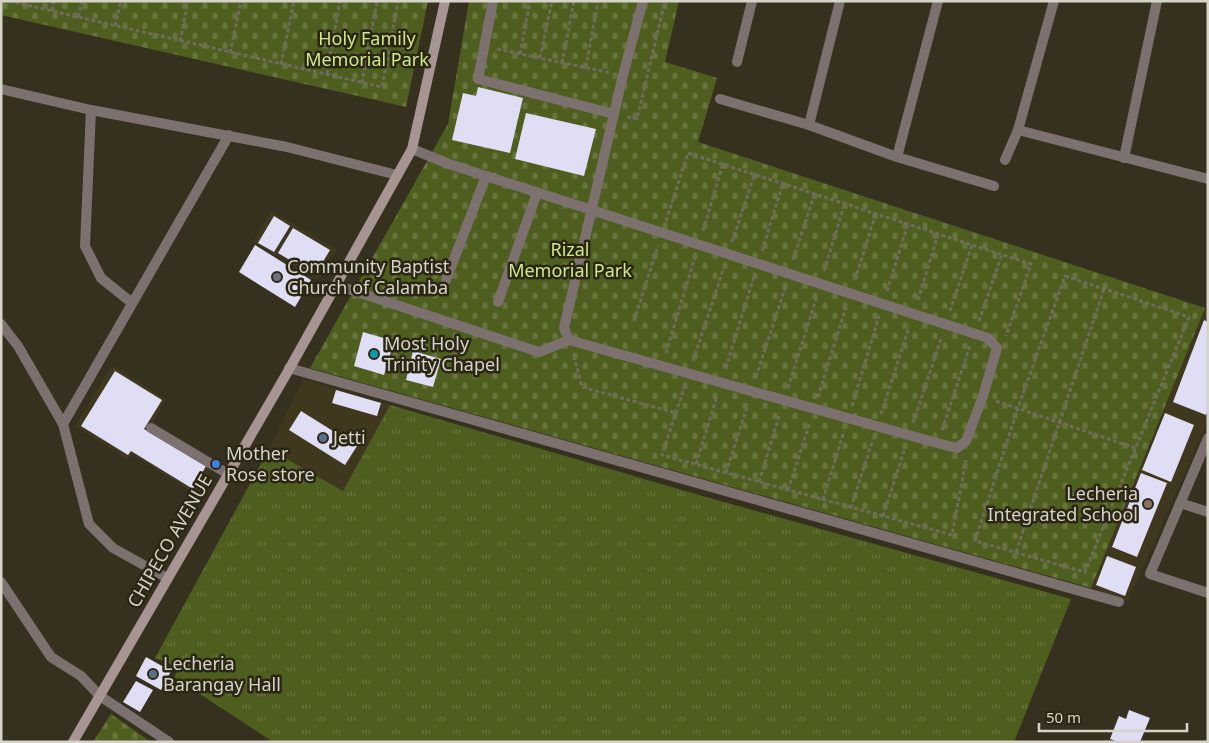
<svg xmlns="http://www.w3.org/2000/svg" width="1209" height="743" font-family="'Noto Sans',sans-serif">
<defs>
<pattern id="grass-tufts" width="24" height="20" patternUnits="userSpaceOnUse" patternTransform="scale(1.25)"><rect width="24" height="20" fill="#4e5e1e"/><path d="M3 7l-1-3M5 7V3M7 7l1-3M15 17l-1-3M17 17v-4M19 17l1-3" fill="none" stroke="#67743d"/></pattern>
<pattern id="cemetery-stones" width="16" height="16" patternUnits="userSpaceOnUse" patternTransform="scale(1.25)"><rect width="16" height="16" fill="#4e5e1e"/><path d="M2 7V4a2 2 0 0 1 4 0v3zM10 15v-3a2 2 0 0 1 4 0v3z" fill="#67743d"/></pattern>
</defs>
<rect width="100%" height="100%" fill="#36311f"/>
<g fill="#3f371e">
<polygon points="271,211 337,249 318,280 253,242"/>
<polygon points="1205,308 1208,309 1208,421 1128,601 1091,588"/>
<polygon points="112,365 166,399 153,423 216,460 198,496 132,454 128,460 75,426"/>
<polygon points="303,379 390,405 343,491 269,449"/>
</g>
<polygon fill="url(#grass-tufts)" points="390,405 699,495 1071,599 1014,742 273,742 174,677 179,668 155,658 269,449 343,491"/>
<g fill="url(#cemetery-stones)">
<polygon points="1,1 428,1 406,107 1,15"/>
<polygon points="469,1 679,1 665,62 717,78 698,142 1205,308 1091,588 310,368 448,124"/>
<polygon points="111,714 151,742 93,742"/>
</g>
<g fill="#e0def5">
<polygon points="478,87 523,98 510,153 452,140 463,93 476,96"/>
<polygon points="526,113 596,129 584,176 515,159"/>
<polygon points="274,216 290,226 274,252 258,243"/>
<polygon points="293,228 330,250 315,275 278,253"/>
<polygon points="255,245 311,280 295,307 239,272"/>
<polygon points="1204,320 1208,322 1208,409 1206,415 1173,402"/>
<polygon points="363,332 394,341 384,375 354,366"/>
<polygon points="413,351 441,359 433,387 406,380"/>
<polygon points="115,371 162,400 144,429 206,466 193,489 131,451 128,455 81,426"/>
<polygon points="336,390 381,403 377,416 332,403"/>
<polygon points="301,411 357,446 345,465 289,430"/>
<polygon points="1165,413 1194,425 1171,482 1142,470"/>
<polygon points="1141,473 1167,483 1137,557 1112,547"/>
<polygon points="1107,556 1136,567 1125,596 1096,585"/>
<polygon points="146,657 171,671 161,690 136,676"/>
<polygon points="136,681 153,690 140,712 123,702"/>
<polygon points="1129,710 1150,718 1140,742 1118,742 1110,739 1119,716 1126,719"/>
</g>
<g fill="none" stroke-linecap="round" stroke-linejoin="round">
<g stroke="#706c5d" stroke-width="3" stroke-dasharray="4 2.5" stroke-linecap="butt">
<polyline points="9,1 382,87 398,1"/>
<polyline points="52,11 54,1"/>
<polyline points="78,17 82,1"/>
<polyline points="115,26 121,1"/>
<polyline points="180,41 188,1"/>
<polyline points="497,49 611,73"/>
<polyline points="230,53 241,1"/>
<polyline points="520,54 530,1"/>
<polyline points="540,58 552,1"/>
<polyline points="562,63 574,1"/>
<polyline points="281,64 294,1"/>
<polyline points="586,67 598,1"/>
<polyline points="327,74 340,1"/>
<polyline points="362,83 377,1"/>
<polyline points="627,117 637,119 665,1"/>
<polyline points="666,221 688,153 1031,264 1006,336"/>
<polyline points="703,231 723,163"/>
<polyline points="732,242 755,173"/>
<polyline points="762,251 783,183"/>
<polyline points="793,260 815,193"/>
<polyline points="824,271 845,203"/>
<polygon points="1065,276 1189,317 1085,572 975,541 1018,408"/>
<polyline points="855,280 876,213"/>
<polyline points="887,291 908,224"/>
<polyline points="918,300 938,234"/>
<polyline points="950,311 972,245"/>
<polyline points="634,321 658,246"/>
<polyline points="979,321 1002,254"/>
<polyline points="666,353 695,257"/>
<polyline points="574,356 582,387 676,413"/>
<polyline points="693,361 724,267"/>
<polyline points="726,368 754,276"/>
<polyline points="756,377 785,288"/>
<polyline points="685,385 662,455 952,535 966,460"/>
<polyline points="788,388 817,296"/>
<polyline points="818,397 846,307"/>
<polyline points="996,401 1135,448"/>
<polyline points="852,406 879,316"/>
<polyline points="881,414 909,327"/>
<polyline points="913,423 942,336"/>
<polyline points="942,430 970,346"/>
<polyline points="696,464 717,396"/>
<polyline points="726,473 748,404"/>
<polyline points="759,482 780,413"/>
<polyline points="788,490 810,422"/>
<polyline points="823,500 844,431"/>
<polyline points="851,508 873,439"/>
<polyline points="883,516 905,448"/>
<polyline points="1016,552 1104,289"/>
</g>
<g stroke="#7c716f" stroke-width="10">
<polyline points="493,1 478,79 614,114"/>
<polyline points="446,280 486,176"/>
<polyline points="336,285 539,352 569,340 937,443 957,448 966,441 983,396 997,348 988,338 449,164 412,149"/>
<polyline points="498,302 537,193"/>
<polyline points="569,340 564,328 623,75 643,1"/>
<polyline points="151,428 228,474"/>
</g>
<g stroke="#7c716f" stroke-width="10">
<polyline points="737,62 752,1"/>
<polyline points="1,89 91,110 287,147 397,175"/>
<polyline points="720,99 809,125 897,157 994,186"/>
<polyline points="91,110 85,246 101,278 132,303"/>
<polyline points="809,125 840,1"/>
<polyline points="1018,130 1208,179"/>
<polyline points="897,157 938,1"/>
<polyline points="1124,158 1157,1"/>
<polyline points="1005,160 1018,130 1054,1"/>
<polyline points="1,324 18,346 63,424 89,524 113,548 167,578"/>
<polyline points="289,368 1119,602"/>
<polyline points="63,424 229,135"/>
<polyline points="1208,438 1150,574 1208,593"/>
<polyline points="1180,503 1208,512"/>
<polyline points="1,582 51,657 81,676 100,696 169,742"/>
</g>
<polyline stroke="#a69592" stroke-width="10" points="73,742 287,373 412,149 445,1"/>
</g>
<circle fill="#6b7280" stroke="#2c2715" stroke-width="2" cx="277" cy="277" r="5"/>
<circle fill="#0f9aa8" stroke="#2c2715" stroke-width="2" cx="374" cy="354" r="5"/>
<g fill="#5c6f8a" stroke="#2c2715" stroke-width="2">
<circle cx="323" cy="438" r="5"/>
<circle cx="153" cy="674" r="5"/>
</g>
<circle fill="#3f7fe0" stroke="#2c2715" stroke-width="2" cx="216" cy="464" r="5"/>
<circle fill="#8d6e63" stroke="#2c2715" stroke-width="2" cx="1148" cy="504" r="5"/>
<g text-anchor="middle" stroke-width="5" stroke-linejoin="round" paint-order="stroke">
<g font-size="18" fill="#cee986" stroke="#2c2715">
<text x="367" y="45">Holy Family<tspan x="367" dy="21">Memorial Park</tspan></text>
<text x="570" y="256">Rizal<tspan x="570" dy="21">Memorial Park</tspan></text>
</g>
<g font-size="18" fill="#d6d3c8" stroke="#2c2715" text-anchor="start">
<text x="287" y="273">Community Baptist<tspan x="287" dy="21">Church of Calamba</tspan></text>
<text x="384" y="350">Most Holy<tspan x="384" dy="21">Trinity Chapel</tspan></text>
<text x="333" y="444">Jetti</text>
<text x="226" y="460">Mother<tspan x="226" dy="21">Rose store</tspan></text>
<text x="1138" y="500" text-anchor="end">Lecheria<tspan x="1138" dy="21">Integrated School</tspan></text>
<text x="163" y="670">Lecheria<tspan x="163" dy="21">Barangay Hall</tspan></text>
</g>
<g font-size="18" fill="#d6d3c8" stroke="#2c2715">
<text transform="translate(170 541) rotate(-60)" y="6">CHIPECO AVENUE</text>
</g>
</g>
<rect width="1209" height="743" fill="none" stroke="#d6d3c8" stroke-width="5"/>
<path d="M1039 723v8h148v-8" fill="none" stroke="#d6d3c8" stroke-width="2.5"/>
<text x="1046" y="723" font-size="15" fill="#d6d3c8" stroke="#2c2715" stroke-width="4" paint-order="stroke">50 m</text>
</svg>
